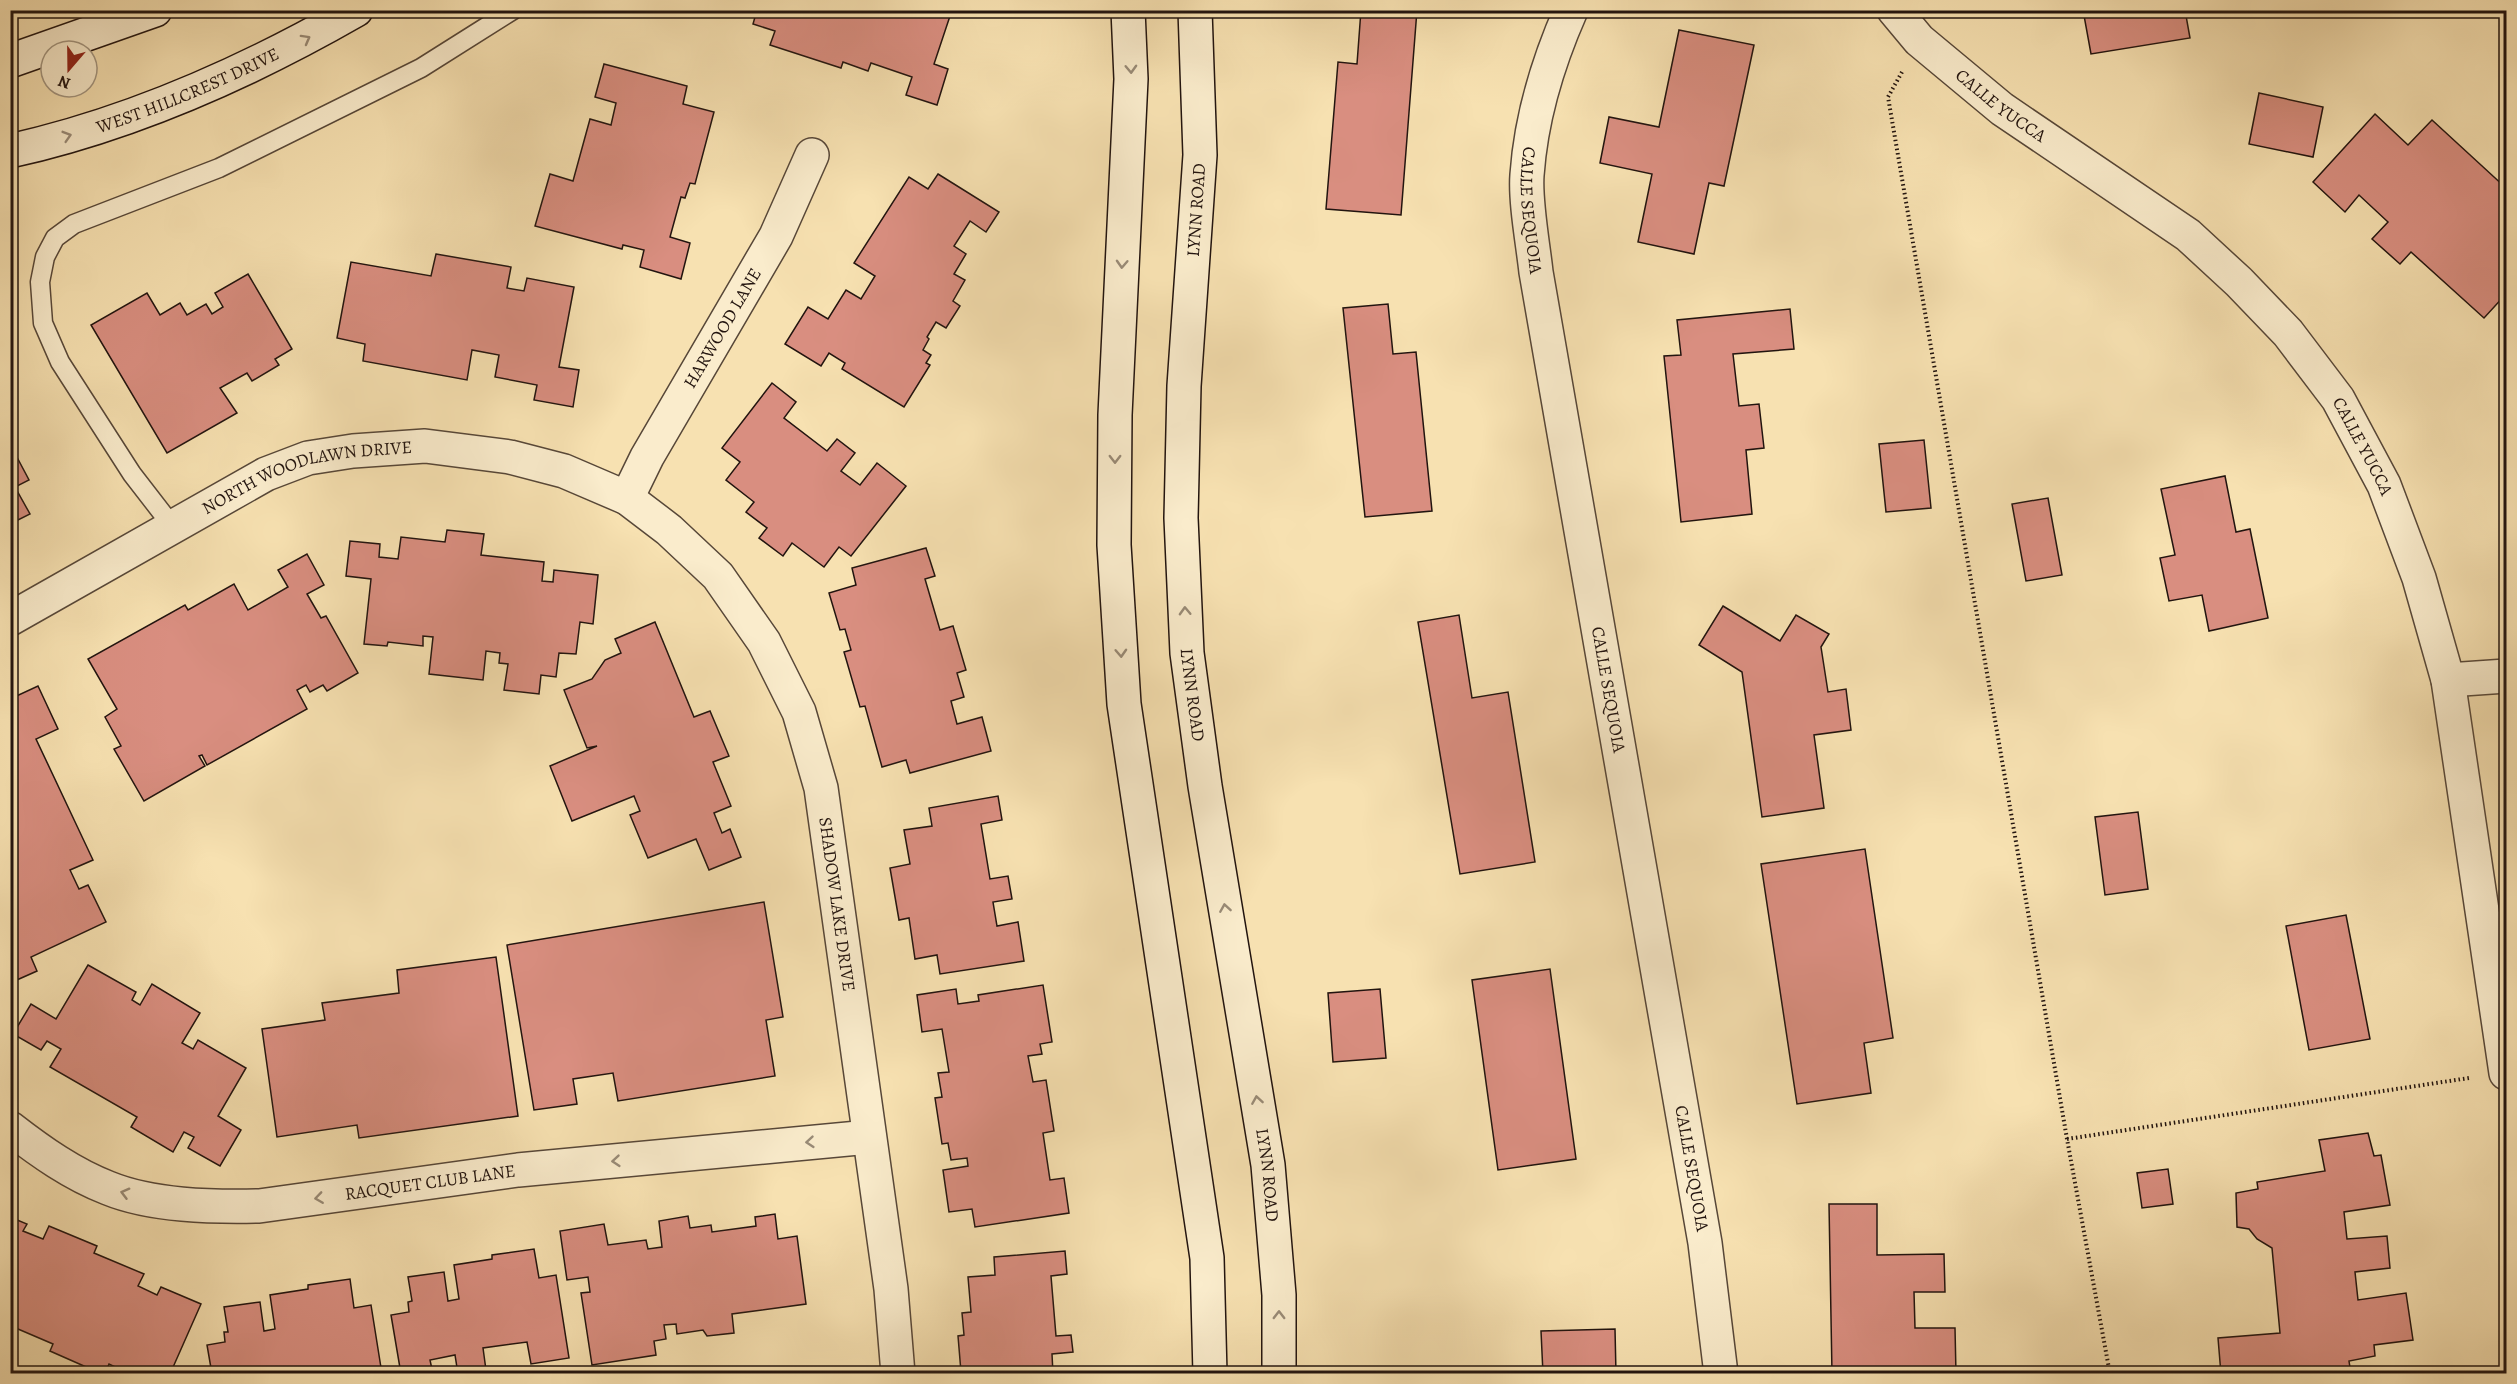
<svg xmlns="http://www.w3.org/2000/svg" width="2517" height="1384" font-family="Alegreya,serif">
<rect width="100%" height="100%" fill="#f7e1b1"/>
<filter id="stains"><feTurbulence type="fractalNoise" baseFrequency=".00333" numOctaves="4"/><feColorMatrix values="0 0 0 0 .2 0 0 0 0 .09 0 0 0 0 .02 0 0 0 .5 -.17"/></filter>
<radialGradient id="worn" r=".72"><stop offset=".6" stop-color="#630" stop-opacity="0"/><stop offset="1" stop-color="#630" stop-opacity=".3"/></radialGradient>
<g fill="#d98e80" stroke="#22140f" stroke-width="1.5">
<polygon points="757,10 952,10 934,64 948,69 937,105 906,95 912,77 871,63 868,71 843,62 841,68 770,45 775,31 753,24"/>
<polygon points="1361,10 1417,10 1401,215 1326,209 1338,62 1357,64"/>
<polygon points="2083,10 2185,10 2190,38 2091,54"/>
<polygon points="1679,30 1754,45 1724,186 1709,183 1694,254 1638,242 1652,174 1600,163 1609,117 1659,127"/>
<polygon points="604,64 687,86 683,104 714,112 695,184 690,183 685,198 681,197 670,237 690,243 681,279 640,267 644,250 623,245 622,249 535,226 550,174 573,181 590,119 611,125 616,103 595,97"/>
<polygon points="2259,93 2323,107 2313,157 2249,144"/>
<polygon points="2375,114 2408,145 2432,120 2506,188 2506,294 2484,318 2411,252 2400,264 2372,239 2388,222 2359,195 2345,212 2313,182"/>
<polygon points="938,174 999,212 986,232 970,221 954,246 966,254 954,274 965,280 953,301 960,306 946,328 936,322 927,337 929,339 923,350 931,355 926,363 930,365 904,407 842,369 845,363 829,353 821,366 785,344 808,307 828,319 846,290 861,299 875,276 854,263 909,177 928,189"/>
<polygon points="436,254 511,267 507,288 524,291 527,278 574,287 559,367 579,370 573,407 534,400 537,385 495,377 499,355 472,350 467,380 363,361 365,344 337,338 351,262 431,276"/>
<polygon points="248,274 292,349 275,359 279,365 252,381 247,373 220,388 237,413 167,453 91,325 147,293 160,315 180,303 187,315 206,304 212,314 223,307 215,293"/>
<polygon points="1388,304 1393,354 1416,352 1432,511 1365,517 1343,308"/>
<polygon points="1790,309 1794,349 1733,354 1739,406 1759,404 1764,448 1746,450 1752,514 1681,522 1664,356 1681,355 1677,320"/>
<polygon points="772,383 796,402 784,418 827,451 837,439 855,453 841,471 860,485 877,463 906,486 851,556 839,547 824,567 792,543 783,556 759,538 767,528 746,512 754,502 726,480 740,462 722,448"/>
<polygon points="1924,440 1931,508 1886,512 1879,444"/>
<polygon points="10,444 29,480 15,487 30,514 10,524"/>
<polygon points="2225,476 2236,532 2250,529 2268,618 2209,631 2202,595 2169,601 2160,558 2175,555 2161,489"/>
<polygon points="2048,498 2062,575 2026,581 2012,504"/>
<polygon points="447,530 484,534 481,555 544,562 542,581 553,582 554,570 598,575 593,624 580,622 576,654 559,653 556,677 541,675 539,694 504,690 508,664 499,663 500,653 486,651 483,680 429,674 433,637 423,636 423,646 388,642 387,646 364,644 371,579 346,576 350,541 380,544 379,557 398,559 401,537 445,542"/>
<polygon points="926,548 935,576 925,579 940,630 953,626 966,670 957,673 964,697 951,701 957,724 982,717 991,751 910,773 906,760 882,767 865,706 860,707 844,652 851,650 845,629 840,630 829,593 856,585 852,568"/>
<polygon points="307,554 324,585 307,594 321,618 326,616 358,673 327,691 323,685 310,692 306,685 297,690 307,709 207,765 202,755 199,756 205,766 144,801 114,749 121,746 105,717 117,709 88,659 185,605 188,610 234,584 248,610 288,587 278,570"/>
<polygon points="1723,606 1780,641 1796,615 1829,634 1821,647 1828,692 1846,689 1851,730 1814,735 1824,808 1762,817 1742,672 1699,645"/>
<polygon points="1459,615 1472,698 1508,692 1535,862 1460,874 1418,622"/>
<polygon points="655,622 694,717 710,711 729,756 713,762 731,806 714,813 722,833 730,829 741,857 709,870 696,839 648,858 630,815 640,811 634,796 572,821 550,766 597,746 587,748 564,690 592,679 605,660 621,653 615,639"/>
<polygon points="38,686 58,729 36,739 93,860 70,870 79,889 88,885 106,922 31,957 37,971 10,983 10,699"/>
<polygon points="998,796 1002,820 981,824 990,879 1008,876 1012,899 993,902 997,926 1018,922 1024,961 940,974 937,955 915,959 909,918 899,920 890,868 910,864 904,830 932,826 929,808"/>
<polygon points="2138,812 2148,889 2105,895 2095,817"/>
<polygon points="1865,849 1893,1038 1864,1043 1871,1093 1797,1104 1761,864"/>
<polygon points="764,902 783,1017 766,1020 775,1076 618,1101 613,1073 573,1079 577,1104 534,1110 507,945"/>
<polygon points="2346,915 2370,1039 2309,1050 2286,926"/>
<polygon points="496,957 518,1116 359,1138 357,1125 277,1137 262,1029 325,1020 322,1003 399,993 397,970"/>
<polygon points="88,965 136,992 132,1000 140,1005 152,984 200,1013 182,1043 193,1049 198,1040 246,1068 218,1116 241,1130 220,1166 188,1148 194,1137 184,1132 173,1152 131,1127 137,1117 50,1067 61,1049 47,1041 41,1050 13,1034 31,1004 56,1019"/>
<polygon points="1550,969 1576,1159 1498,1170 1472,980"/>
<polygon points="1043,985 1052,1042 1040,1044 1042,1054 1028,1056 1033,1082 1046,1080 1054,1131 1043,1133 1050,1180 1064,1178 1069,1213 975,1227 972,1209 949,1212 943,1170 968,1166 967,1158 951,1160 948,1143 942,1144 935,1098 942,1097 938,1073 949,1072 942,1029 922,1032 917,995 956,989 958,1004 979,1001 978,995"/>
<polygon points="1380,989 1386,1058 1333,1062 1328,993"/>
<polygon points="2368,1133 2374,1156 2381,1155 2390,1205 2344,1212 2347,1239 2387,1236 2390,1268 2355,1272 2358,1300 2406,1293 2413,1340 2374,1345 2375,1356 2349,1361 2351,1374 2319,1374 2318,1369 2284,1374 2221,1374 2218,1338 2280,1333 2272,1248 2257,1239 2249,1229 2237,1227 2236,1193 2258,1189 2257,1182 2325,1171 2319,1140"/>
<polygon points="2168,1169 2173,1204 2142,1208 2137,1173"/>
<polygon points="1829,1204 1877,1204 1877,1255 1944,1254 1945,1292 1914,1292 1915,1328 1955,1328 1956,1374 1832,1374"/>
<polygon points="775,1214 778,1239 797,1236 806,1304 732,1314 734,1333 707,1336 703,1330 677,1334 676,1324 664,1325 666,1339 654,1341 656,1355 592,1365 581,1293 590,1292 588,1277 567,1280 560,1231 604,1224 608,1245 646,1240 648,1249 662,1247 659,1221 688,1216 690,1228 711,1225 712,1232 756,1226 755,1217"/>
<polygon points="10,1217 27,1224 23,1231 43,1239 49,1226 97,1246 94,1253 144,1274 138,1286 157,1295 161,1287 201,1304 170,1374 130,1374 109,1364 105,1374 102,1374 50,1351 53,1344 11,1326 10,1328"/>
<polygon points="534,1249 539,1278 556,1275 569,1358 531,1364 527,1342 483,1348 486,1370 458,1374 455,1355 430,1360 433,1374 401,1374 391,1315 409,1312 408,1302 412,1301 408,1277 444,1272 448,1301 459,1299 454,1265 492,1259 492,1255"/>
<polygon points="1065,1251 1067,1274 1051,1276 1056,1336 1071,1335 1073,1352 1052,1354 1053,1374 961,1372 958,1336 964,1335 962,1313 971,1312 968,1277 995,1275 994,1257"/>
<polygon points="350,1279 354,1308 371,1305 382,1374 343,1374 343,1372 331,1374 212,1374 207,1345 225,1342 224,1332 228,1332 224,1307 260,1302 264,1331 275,1329 270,1295 308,1289 308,1285"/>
<polygon points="1615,1329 1616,1374 1543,1374 1541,1331"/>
</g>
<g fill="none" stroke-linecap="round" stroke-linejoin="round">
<defs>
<polyline id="lane" points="173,527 132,474 60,362 43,323 40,282 45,257 55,238 74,224 219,168 421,68 513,10"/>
<g id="street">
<path id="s1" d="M1571 10C1548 62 1531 118 1527 175 1525 202 1533 244 1536 272L1705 1243 1721 1374"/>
<path id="s2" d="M1894 10 1919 40 2002 109 2188 235 2239 282 2288 333 2338 399 2384 485 2419 578 2448 680 2506 1073"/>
<path id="s3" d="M627 498 647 457 776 236 812 155"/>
<path id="s4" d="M10 619 266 474 308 458 353 451 425 446 510 457 564 471 627 498 669 530 718 576 764 642 799 712 821 788 891 1289 898 1374"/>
<polyline points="2448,680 2506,676"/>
<path id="s5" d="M10 1128C41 1152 72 1174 108 1188 152 1206 212 1207 259 1206L518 1170 869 1137"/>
</g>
<g id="secondary">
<polyline points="1128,10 1131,79 1115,415 1114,545 1124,704 1207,1258 1210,1374"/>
<path id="s6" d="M1195 10 1200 155 1184 386 1181 518 1187 653 1205 786 1268 1165 1279 1295V1374"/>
<polyline points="10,61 155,10"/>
<path id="s7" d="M10 151C132 124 248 72 356 10"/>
</g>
</defs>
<use href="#lane" stroke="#574738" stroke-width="21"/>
<use href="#street" stroke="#574738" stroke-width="36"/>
<use href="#secondary" stroke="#22140f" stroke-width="36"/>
<g stroke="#22140f" stroke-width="4" stroke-dasharray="1.5 3" stroke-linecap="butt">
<polyline points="1902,72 1888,97 2067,1139 2110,1374"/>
<polyline points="2067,1139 2469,1078"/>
<polyline points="838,1374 861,1372"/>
</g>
<use href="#lane" stroke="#faeccc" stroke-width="18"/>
<use href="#street" stroke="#faeccc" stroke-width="33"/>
<use href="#secondary" stroke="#faeccc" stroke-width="33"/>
</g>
<defs><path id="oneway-chevron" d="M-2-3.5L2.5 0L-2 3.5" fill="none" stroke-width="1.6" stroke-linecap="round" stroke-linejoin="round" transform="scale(1.5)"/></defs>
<g stroke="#998b77">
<use href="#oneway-chevron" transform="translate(306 39) rotate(-29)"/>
<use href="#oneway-chevron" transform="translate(1131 69) rotate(88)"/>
<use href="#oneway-chevron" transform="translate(67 136) rotate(-17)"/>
<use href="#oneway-chevron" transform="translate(1122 264) rotate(93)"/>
<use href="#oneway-chevron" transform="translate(1115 459) rotate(90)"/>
<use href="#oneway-chevron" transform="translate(1185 611) rotate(-92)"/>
<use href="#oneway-chevron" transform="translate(1121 653) rotate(87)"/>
<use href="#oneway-chevron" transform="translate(1225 908) rotate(-99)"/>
<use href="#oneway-chevron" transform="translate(1257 1100) rotate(-99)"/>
<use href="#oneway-chevron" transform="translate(810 1142) rotate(175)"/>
<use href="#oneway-chevron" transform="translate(616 1161) rotate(175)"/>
<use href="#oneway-chevron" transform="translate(125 1193) rotate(-165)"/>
<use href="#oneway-chevron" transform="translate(319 1198) rotate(172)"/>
<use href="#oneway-chevron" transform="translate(1279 1315) rotate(-90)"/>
</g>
<g text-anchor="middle" stroke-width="4.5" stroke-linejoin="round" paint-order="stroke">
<g font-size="18" fill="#22140f" stroke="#faeccc">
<text dy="6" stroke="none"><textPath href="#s7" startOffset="188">WEST HILLCREST DRIVE</textPath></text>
<text dy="6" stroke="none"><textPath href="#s2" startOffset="144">CALLE YUCCA</textPath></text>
<text transform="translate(1196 210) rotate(-86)" y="6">LYNN ROAD</text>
<text dy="6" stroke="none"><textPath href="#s1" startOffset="207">CALLE SEQUOIA</textPath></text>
<text dy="6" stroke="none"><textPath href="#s3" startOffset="195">HARWOOD LANE</textPath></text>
<text dy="6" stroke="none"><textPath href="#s2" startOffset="648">CALLE YUCCA</textPath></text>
<text dy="6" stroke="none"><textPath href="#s4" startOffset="333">NORTH WOODLAWN DRIVE</textPath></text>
<text dy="6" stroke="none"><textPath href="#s1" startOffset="693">CALLE SEQUOIA</textPath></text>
<text dy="6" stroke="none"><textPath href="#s6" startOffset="686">LYNN ROAD</textPath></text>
<text dy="6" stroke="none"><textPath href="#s4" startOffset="1142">SHADOW LAKE DRIVE</textPath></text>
<text dy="6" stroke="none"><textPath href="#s1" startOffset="1179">CALLE SEQUOIA</textPath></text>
<text dy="6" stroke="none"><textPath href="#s6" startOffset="1172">LYNN ROAD</textPath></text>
<text dy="6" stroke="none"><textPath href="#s5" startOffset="441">RACQUET CLUB LANE</textPath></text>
</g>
</g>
<rect width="2517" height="1384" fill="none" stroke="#f7e1b1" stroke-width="36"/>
<rect x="12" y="12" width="2493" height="1360" fill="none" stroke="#22140f" stroke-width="3"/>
<rect x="18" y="18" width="2481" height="1348" fill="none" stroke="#22140f" stroke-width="1.5"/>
<g transform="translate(69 69) rotate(200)"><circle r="28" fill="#faeccc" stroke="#a49680" stroke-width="1.5"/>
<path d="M0-4.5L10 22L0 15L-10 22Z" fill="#8f2418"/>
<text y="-9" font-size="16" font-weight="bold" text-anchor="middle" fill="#22140f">N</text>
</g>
<rect width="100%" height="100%" filter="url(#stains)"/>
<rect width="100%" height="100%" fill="url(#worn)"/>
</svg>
